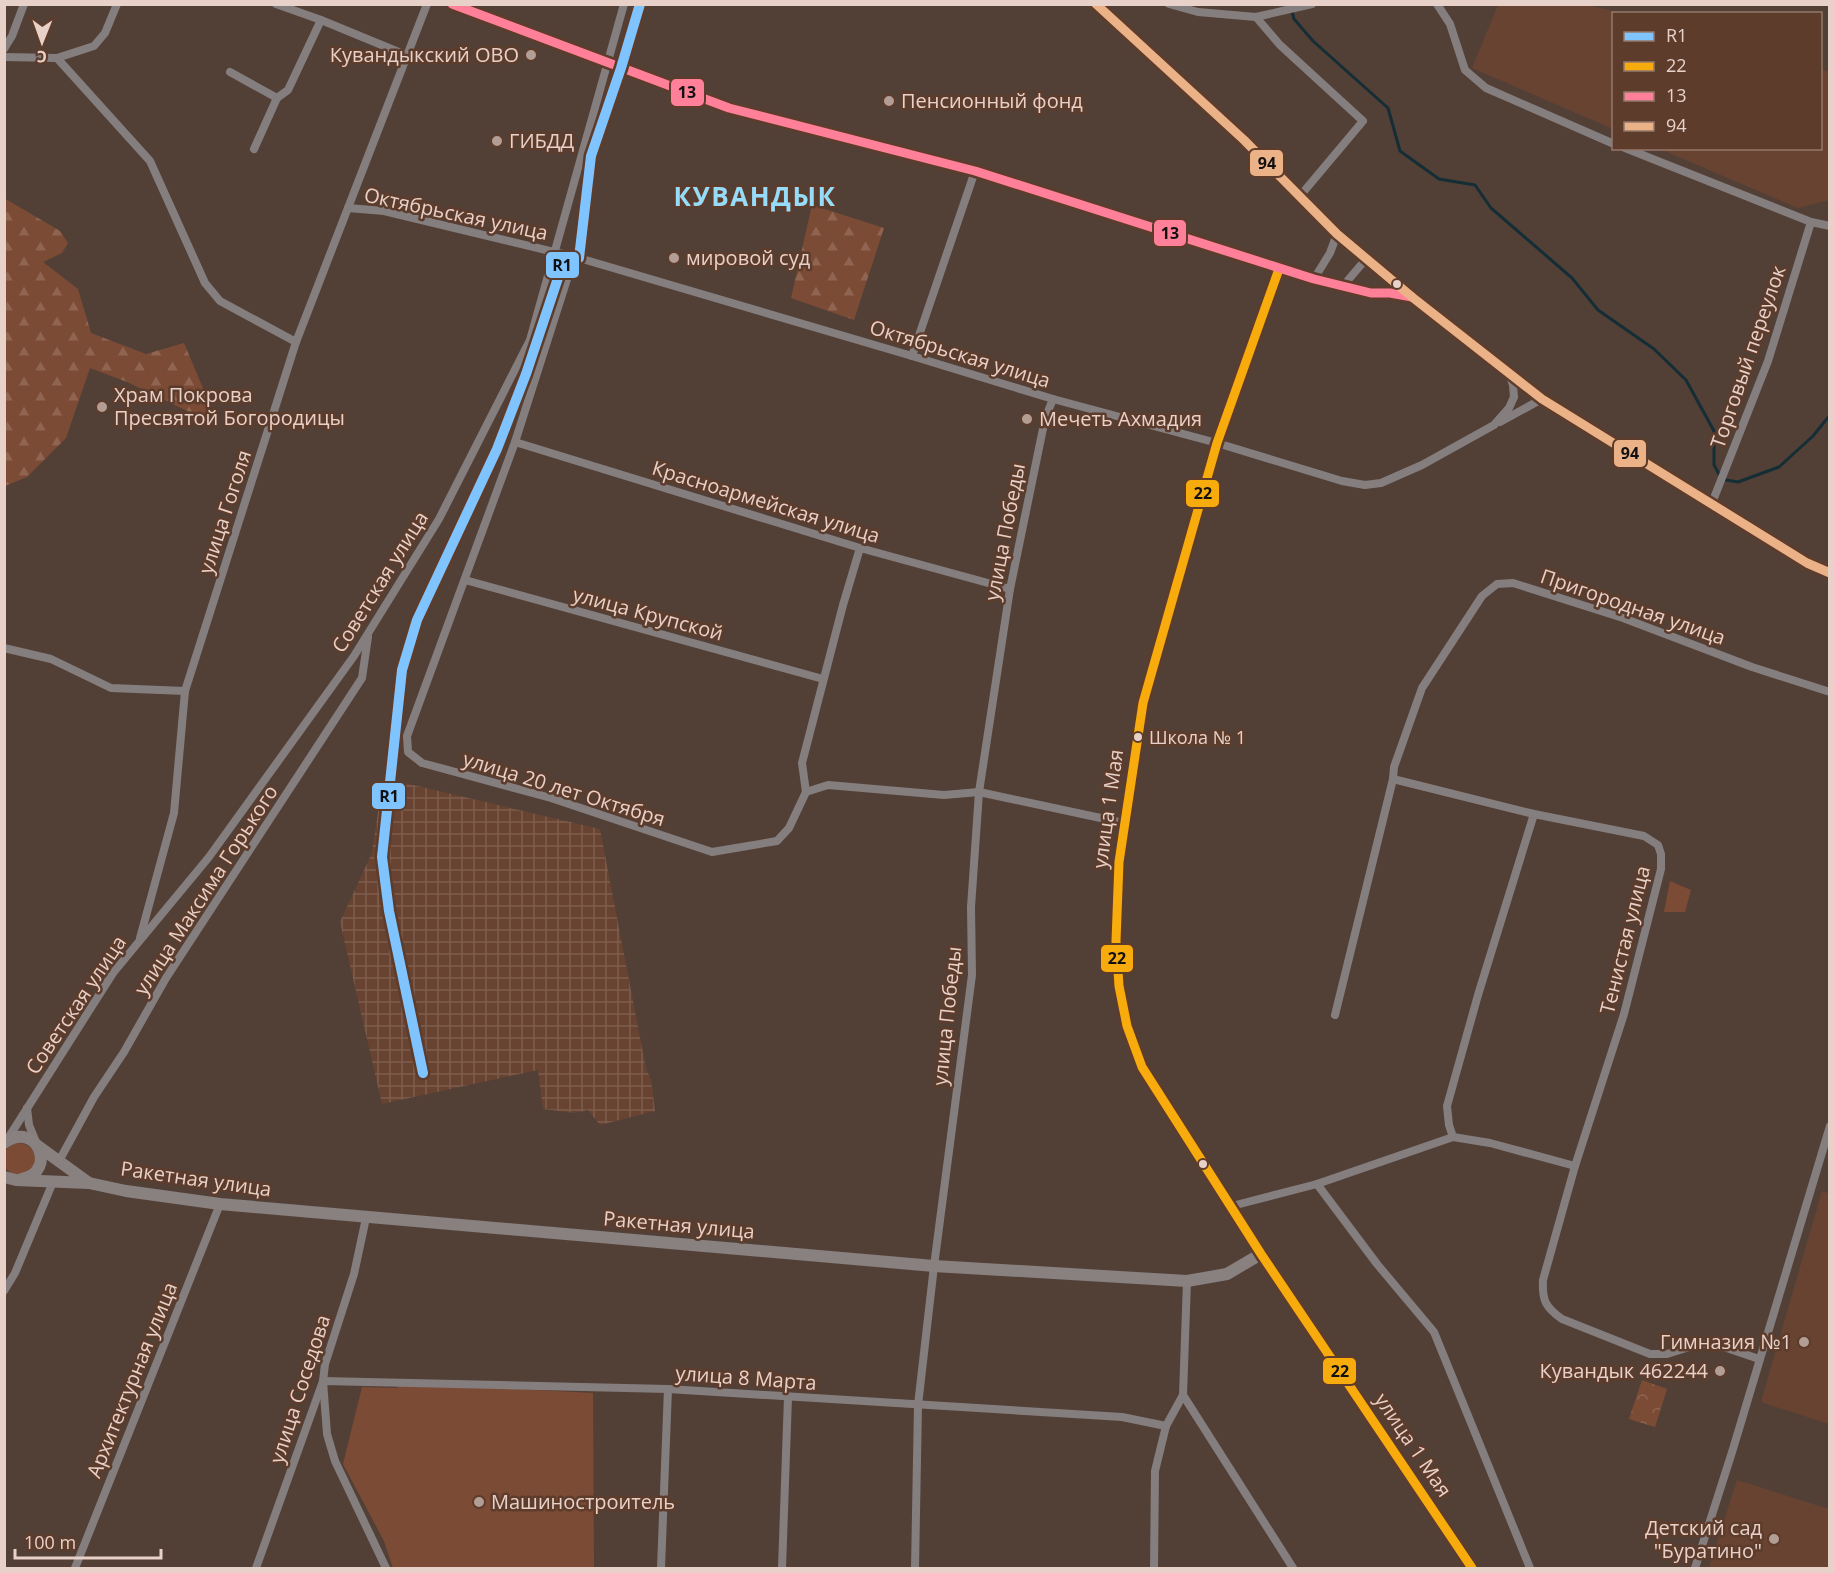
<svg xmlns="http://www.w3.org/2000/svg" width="1834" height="1573" font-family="'Open Sans',sans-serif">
<defs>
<pattern id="industrial-grid" width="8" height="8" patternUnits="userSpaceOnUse" patternTransform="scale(1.5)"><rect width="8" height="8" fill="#684331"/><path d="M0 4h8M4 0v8" fill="none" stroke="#7e5d4d"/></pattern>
<pattern id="forest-firs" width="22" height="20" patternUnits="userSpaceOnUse" patternTransform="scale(1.5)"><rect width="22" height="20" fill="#7c4b35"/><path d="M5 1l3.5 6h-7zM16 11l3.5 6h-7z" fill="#8f6451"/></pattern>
<pattern id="park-crowns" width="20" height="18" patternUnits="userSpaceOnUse" patternTransform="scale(1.5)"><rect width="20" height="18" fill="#7c4b35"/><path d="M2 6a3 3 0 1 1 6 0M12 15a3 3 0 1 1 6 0" fill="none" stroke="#8f6451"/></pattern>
</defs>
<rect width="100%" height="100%" fill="#524037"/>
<g fill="#684331">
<polygon points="1498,5 1587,5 1622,13 1614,14 1613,129 1472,68"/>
<polygon points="1821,69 1829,72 1829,200 1798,208 1660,149 1820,148"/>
<polygon points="1822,1191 1830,1194 1829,1424 1761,1402"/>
<polygon points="1737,1480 1829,1509 1829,1568 1709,1568"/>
</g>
<polygon fill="url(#industrial-grid)" points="383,778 600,829 646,1069 651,1079 655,1111 600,1125 588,1110 575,1113 543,1109 538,1070 382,1104 340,922 372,853"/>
<g fill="#7c4b35">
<polygon points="1670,881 1691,890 1685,912 1664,912"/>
<circle cx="19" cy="1159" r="16"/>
<polygon points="403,1383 593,1393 594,1568 393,1568 384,1541 343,1464 362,1387 396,1388"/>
</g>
<g fill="url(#forest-firs)">
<polygon points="4,198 60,231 68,243 62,253 43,262 78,289 91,333 146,354 184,343 208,400 204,419 127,382 90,368 66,438 27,477 5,486"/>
<polygon points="812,205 884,228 854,320 791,298"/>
</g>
<polygon fill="url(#park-crowns)" points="1642,1380 1667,1389 1655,1427 1629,1419"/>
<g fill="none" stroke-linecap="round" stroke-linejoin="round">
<g stroke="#152d35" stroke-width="3">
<polyline points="1290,4 1294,19 1313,41 1388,108 1400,151 1439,179 1475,185 1491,208 1572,278 1598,310 1654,349 1686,380 1714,431 1714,465 1719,474"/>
<polyline points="1726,480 1738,482 1779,467 1813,436 1830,415"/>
</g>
<g stroke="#857e7f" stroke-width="8">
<polyline points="276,4 321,20 406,55"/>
<polyline points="452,4 729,108 975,171 1314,279 1371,293 1390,293 1412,297"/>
<polyline points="1096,4 1244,140 1337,234 1412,297 1542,399 1807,563 1830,573"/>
<polyline points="1169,4 1198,12 1256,17 1312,4"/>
<polyline points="1437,4 1450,24 1465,70 1486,88 1614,144"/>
<polyline points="1256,17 1280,45 1363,121 1300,196"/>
<polyline points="4,49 12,36 24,4"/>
<polyline points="4,57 57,58 150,161 205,283 220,301 296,342"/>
<polyline points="57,58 94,46 105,33 117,4"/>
<polyline points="230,72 277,98 288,90 321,20"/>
<polyline points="1625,148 1811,222 1830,226"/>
<polyline points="254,149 277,98"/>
<polyline points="348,208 384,211 579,258 912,356 1053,399 1217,443 1342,481 1365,485 1381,483 1422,465 1494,425 1509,408 1514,397 1513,385 1509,373"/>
<polyline points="579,258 569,273 515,442 407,736 408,752 422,763 551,798 712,852 777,841 789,828 806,792 828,785 944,795 979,792 1124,823"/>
<polyline points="1314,279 1330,253 1337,234"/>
<polyline points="1343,286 1366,259"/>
<polyline points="912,356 975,171"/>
<polyline points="1500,422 1542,399"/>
<polyline points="515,442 860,548 1010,589"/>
<polyline points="1712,503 1768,361 1811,222"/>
<polyline points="465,580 823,679"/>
<polyline points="4,648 51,659 111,688 185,691"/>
<polyline points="806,792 802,763 843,605 860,548"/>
<polyline points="140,938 174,813 185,691 296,342 427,4"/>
<polyline points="1335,1015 1393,779"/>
<polyline points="27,1108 29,1125 36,1142"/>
<polyline points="1453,1137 1449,1125 1447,1106 1478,995 1534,814"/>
<polyline points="7,1140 113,973 209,857 354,656 439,519 530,340 624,4"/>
<polyline points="59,1161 94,1097 124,1052 166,978 362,678 368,637"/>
<polyline points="1317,1184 1377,1264 1434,1332 1530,1568"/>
<polyline points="1232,1206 1317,1184 1453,1137 1490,1143 1575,1166"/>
<polyline points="1261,1254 1142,1067 1127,1026 1119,986 1116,941 1117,897 1124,823 1143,703 1217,443 1279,269"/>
<polyline points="4,1291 15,1273 53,1182"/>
<path d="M1759 1359 1715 1344H1699L1667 1354H1650L1562 1319C1545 1307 1542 1300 1543 1280L1575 1166 1624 1014 1661 869V854L1658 845 1644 836 1534 814 1393 779 1394 767 1422 688 1482 596 1497 584 1513 583 1623 618 1752 667 1830 692"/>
<polyline points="1183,1395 1293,1568"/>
<polyline points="75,1568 220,1204"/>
<polyline points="256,1568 323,1381 325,1364 354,1274 366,1218"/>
<polyline points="386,1568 335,1461 327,1434 323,1381 668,1389 1122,1417 1166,1426"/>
<polyline points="661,1568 668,1389"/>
<polyline points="782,1568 788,1397"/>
<polyline points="915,1568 918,1405 934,1266 972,975 971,907 979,792 1010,589 1045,419 1053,399"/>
<polyline points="1154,1568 1155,1471 1166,1426 1183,1395 1187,1281"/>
<polyline points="1695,1568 1733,1449 1830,1126"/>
</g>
<g stroke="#898080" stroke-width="12">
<path d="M4 1143C37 1119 58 1172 22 1179"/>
<polyline points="38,1146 89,1183"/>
<polyline points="4,1177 16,1180 89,1183 126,1191 220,1204 934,1266 1187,1281 1227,1274 1261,1254 1472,1568"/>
</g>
<defs>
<polyline id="bus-1" points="1279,269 1217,443 1143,703 1119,862 1116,941 1119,986 1127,1026 1142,1067 1261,1254 1472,1568"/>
<polyline id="bus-2" points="452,4 729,108 975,171 1314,279 1371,293 1390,293 1412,297"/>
<polyline id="bus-3" points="1096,4 1244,140 1337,234 1412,297 1542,399 1807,563 1830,573"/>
</defs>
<use href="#bus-1" stroke="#5d3c2c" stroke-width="14"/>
<use href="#bus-2" stroke="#5d3c2c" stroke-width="14"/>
<use href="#bus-3" stroke="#5d3c2c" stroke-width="14"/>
<use href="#bus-1" stroke="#f8ab0d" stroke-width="9"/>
<use href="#bus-2" stroke="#ff8098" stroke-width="9"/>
<use href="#bus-3" stroke="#ebb288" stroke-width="9"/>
<defs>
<polyline id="rail-1" points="423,1073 389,911 382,857 402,670 417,620 497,449 526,374 563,263 579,258 591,156 621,68 640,4"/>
</defs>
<use href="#rail-1" stroke="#5d3c2c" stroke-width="15"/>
<use href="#rail-1" stroke="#80c4ff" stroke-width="10"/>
</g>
<g fill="#b39e95" stroke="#5d3c2c" stroke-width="2">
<circle cx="531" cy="55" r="6"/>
<circle cx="889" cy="101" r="6"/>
<circle cx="497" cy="141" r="6"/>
<circle cx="674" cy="258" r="6"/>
<circle cx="102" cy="407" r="6"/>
<circle cx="1027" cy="419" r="6"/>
<circle cx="1804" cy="1342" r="6"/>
<circle cx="1720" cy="1371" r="6"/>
<circle cx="479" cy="1502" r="6"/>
<circle cx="1774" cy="1539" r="6"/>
</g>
<g fill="#e7d1c8" stroke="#5d3c2c" stroke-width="2">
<circle cx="1397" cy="284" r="5"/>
<circle cx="1138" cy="737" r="5"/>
<circle cx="1203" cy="1164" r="5"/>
</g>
<g text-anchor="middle" stroke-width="5" stroke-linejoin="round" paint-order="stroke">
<g font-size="18" fill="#e7d1c8" stroke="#5d3c2c" text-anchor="start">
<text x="1149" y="744">Школа № 1</text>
</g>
<g font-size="20" fill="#e7d1c8" stroke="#5d3c2c" text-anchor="start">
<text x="519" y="62" text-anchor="end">Кувандыкский ОВО</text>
<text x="901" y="108">Пенсионный фонд</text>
<text x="509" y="148">ГИБДД</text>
<text x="686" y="265">мировой суд</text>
<text x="114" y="402">Храм Покрова<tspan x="114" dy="23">Пресвятой Богородицы</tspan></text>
<text x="1039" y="426">Мечеть Ахмадия</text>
<text x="1792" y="1349" text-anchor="end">Гимназия №1</text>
<text x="1708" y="1378" text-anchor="end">Кувандык 462244</text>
<text x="491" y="1509">Машиностроитель</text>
<text x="1762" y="1535" text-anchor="end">Детский сад<tspan x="1762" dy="23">"Буратино"</tspan></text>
</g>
<g font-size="20" fill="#e7d1c8" stroke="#5d3c2c">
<text transform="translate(456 214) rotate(12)" y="7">Октябрьская улица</text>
<text transform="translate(960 354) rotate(17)" y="7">Октябрьская улица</text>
<text transform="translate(1748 357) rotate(-71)" y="7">Торговый переулок</text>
<text transform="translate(766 502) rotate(17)" y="7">Красноармейская улица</text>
<text transform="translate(225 512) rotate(-72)" y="7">улица Гоголя</text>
<text transform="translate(1005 532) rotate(-79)" y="7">улица Победы</text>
<text transform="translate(380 582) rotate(-58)" y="7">Советская улица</text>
<text transform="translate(1633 607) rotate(19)" y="7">Пригородная улица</text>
<text transform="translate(648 614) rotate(15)" y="7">улица Крупской</text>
<text transform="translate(564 789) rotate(17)" y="7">улица 20 лет Октября</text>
<text transform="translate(1108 809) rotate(-82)" y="7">улица 1 Мая</text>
<text transform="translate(206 890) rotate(-57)" y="7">улица Максима Горького</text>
<text transform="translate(1625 940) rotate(-76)" y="7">Тенистая улица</text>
<text transform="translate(76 1005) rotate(-56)" y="7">Советская улица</text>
<text transform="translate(947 1016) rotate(-84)" y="7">улица Победы</text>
<text transform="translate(196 1179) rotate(8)" y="7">Ракетная улица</text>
<text transform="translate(679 1225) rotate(5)" y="7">Ракетная улица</text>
<text transform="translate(746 1378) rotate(4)" y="7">улица 8 Марта</text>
<text transform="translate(132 1380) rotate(-68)" y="7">Архитектурная улица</text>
<text transform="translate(300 1389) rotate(-72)" y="7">улица Соседова</text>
<text transform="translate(1413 1445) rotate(56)" y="7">улица 1 Мая</text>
</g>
<g font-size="26" font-weight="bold" letter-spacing="1.5" fill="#96dcf8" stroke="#5d3c2c">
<text x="755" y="206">КУВАНДЫК</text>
</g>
</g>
<g stroke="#5d3c2c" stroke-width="2">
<rect x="670" y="78" width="35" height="29" rx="6" fill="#ff8098"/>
<rect x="1249" y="149" width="35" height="28" rx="6" fill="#ebb288"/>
<rect x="1153" y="219" width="34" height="28" rx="6" fill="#ff8098"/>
<rect x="545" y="251" width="35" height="28" rx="6" fill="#80c4ff"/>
<rect x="1613" y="439" width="34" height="29" rx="6" fill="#ebb288"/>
<rect x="1185" y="479" width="35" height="29" rx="6" fill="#f8ab0d"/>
<rect x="371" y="782" width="35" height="28" rx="6" fill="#80c4ff"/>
<rect x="1100" y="944" width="34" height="29" rx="6" fill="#f8ab0d"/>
<rect x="1322" y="1357" width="35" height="28" rx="6" fill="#f8ab0d"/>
</g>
<g font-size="16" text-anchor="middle" font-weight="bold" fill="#111">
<text x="687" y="98">13</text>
<text x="1267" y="169">94</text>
<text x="1170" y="239">13</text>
<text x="562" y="271">R1</text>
<text x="1630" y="459">94</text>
<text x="1203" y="499">22</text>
<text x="389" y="802">R1</text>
<text x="1117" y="964">22</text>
<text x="1340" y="1377">22</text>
</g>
<rect width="1834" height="1573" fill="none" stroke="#e7d1c8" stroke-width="12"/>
<rect x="1612" y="12" width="210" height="138" fill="#5d3c2c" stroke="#94786a" stroke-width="1.5"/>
<rect x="1624" y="32" width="30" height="9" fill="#80c4ff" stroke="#94786a" stroke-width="1.5"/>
<text x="1666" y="42" font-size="18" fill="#e7d1c8">R1</text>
<rect x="1624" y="62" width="30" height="9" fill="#f8ab0d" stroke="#94786a" stroke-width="1.5"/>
<text x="1666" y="72" font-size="18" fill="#e7d1c8">22</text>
<rect x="1624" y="92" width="30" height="9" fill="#ff8098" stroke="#94786a" stroke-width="1.5"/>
<text x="1666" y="102" font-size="18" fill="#e7d1c8">13</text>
<rect x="1624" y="122" width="30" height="9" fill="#ebb288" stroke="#94786a" stroke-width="1.5"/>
<text x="1666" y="132" font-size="18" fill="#e7d1c8">94</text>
<g transform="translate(42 42) rotate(181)" stroke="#5d3c2c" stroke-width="4.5" paint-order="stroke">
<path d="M0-4.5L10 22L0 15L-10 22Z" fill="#e7d1c8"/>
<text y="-9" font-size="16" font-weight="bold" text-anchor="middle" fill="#e7d1c8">С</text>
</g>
<path d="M15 1549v9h146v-9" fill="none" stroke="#e7d1c8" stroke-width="3"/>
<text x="24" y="1549" font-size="18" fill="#e7d1c8" stroke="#5d3c2c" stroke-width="4.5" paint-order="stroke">100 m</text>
</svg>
